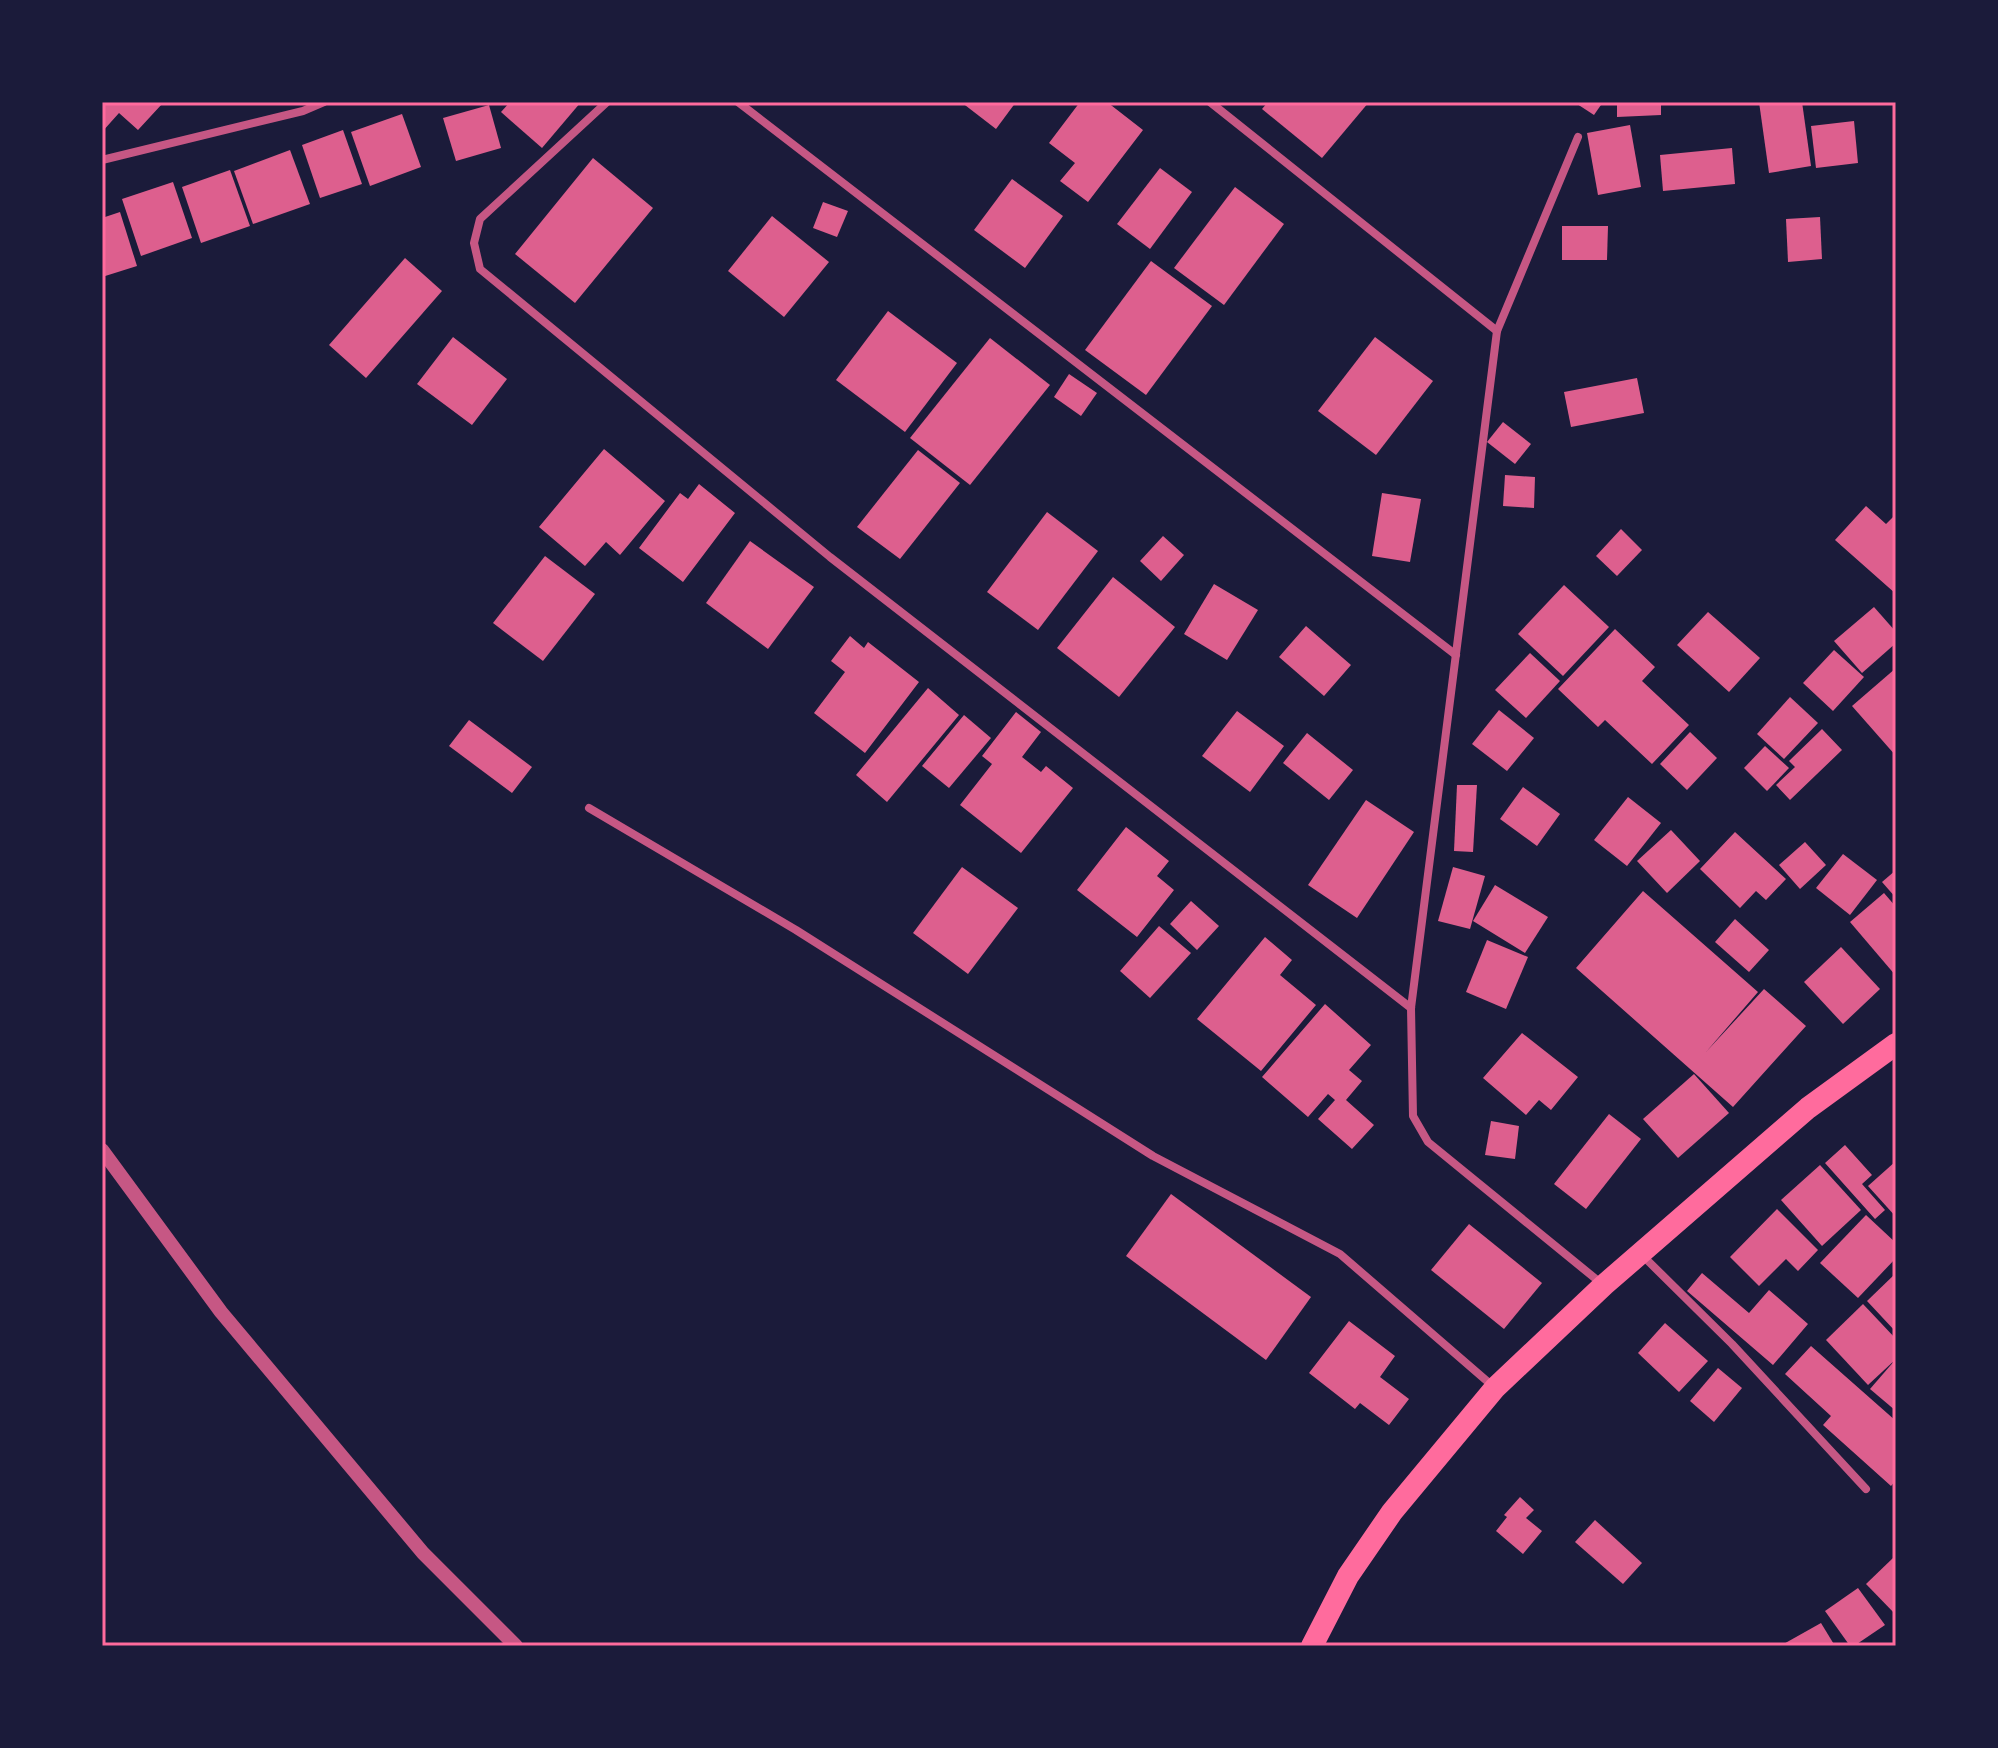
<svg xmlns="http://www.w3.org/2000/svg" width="1998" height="1748" font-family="Rubik,sans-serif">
<rect width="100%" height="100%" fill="#1b1b3a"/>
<g fill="#dd5f8e">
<polygon points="102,102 160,102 162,104 138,130 119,113 102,132"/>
<polygon points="510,102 581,102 542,148 501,112"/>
<polygon points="961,102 1016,102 996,129"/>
<polygon points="1080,102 1107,102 1143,130 1088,202 1060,181 1075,163 1049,143"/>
<polygon points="1268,102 1369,102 1322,158 1262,109"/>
<polygon points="1574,102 1603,102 1594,115"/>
<polygon points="1617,102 1661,102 1661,115 1617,117"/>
<polygon points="1759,102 1802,102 1811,166 1769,173"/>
<polygon points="489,105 501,148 456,161 443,118"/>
<polygon points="402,114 421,167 370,186 351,132"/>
<polygon points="1854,121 1858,163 1816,168 1811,126"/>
<polygon points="1630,125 1641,187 1598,195 1587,133"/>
<polygon points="343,130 362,184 320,198 302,145"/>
<polygon points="1732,148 1735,184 1663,191 1660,155"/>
<polygon points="290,150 310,204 253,224 234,171"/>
<polygon points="593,158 653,208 575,303 515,254"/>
<polygon points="1160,168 1192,192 1150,249 1117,224"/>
<polygon points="230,170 250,226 201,243 182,187"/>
<polygon points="1012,179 1063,216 1025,268 974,230"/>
<polygon points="173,182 192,238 141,256 122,199"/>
<polygon points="1235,187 1284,224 1224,305 1174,268"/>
<polygon points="823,202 848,211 837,237 813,228"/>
<polygon points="120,212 137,266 102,277 102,218"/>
<polygon points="772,216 829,262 784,317 728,271"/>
<polygon points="1820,217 1822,259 1788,262 1786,219"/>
<polygon points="1562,226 1608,226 1607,260 1562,260"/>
<polygon points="405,258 442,291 366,378 329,345"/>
<polygon points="1151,261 1212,306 1146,395 1085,350"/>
<polygon points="888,311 957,363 905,432 836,380"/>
<polygon points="453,337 507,379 472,425 417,384"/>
<polygon points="1375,337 1433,381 1376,455 1318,411"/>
<polygon points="990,338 1050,385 970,485 910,438"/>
<polygon points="1069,374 1097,393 1081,416 1054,397"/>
<polygon points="1637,378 1644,413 1571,427 1564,392"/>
<polygon points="1503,422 1531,444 1515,464 1487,442"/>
<polygon points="604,449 665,501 620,555 606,542 585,566 539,527"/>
<polygon points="918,450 960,483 900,559 857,527"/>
<polygon points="1505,475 1535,477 1534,508 1503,506"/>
<polygon points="699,484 735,513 683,582 639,548 680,493 688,499"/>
<polygon points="1382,493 1421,499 1410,562 1372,556"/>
<polygon points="1866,506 1886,524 1896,514 1896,594 1835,540"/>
<polygon points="1047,512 1098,551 1038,630 987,592"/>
<polygon points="1621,529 1642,550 1617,576 1596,556"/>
<polygon points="1163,536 1184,555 1161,581 1140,561"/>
<polygon points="750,541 814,587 768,649 706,603"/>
<polygon points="545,556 595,594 543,661 493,623"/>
<polygon points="1113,577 1175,627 1119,697 1057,648"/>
<polygon points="1214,584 1258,610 1227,660 1184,634"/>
<polygon points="1564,585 1609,627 1563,676 1518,634"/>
<polygon points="1874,607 1896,632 1896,643 1862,673 1834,641"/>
<polygon points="1708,612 1760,658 1729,692 1677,645"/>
<polygon points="1306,626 1351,665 1324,696 1279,657"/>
<polygon points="1615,629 1655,667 1642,681 1689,725 1652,764 1605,720 1598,727 1558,689"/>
<polygon points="850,636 864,648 868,642 919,682 865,753 814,713 845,672 831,661"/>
<polygon points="1834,650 1864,677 1833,711 1803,683"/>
<polygon points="1530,653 1560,681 1526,718 1495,690"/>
<polygon points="1896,668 1896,756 1852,706"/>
<polygon points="928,688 959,715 887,802 856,775"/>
<polygon points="1790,697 1818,723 1784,759 1757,734"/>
<polygon points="1499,710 1534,738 1507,771 1472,744"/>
<polygon points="1237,711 1284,746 1250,792 1202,756"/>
<polygon points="1016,712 1041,732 1022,757 1041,772 1046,766 1073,788 1021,853 960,805 992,764 982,756"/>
<polygon points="964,715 991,738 949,788 922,766"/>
<polygon points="469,720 532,767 512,793 449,746"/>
<polygon points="1822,729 1842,750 1790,800 1776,785 1795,767 1789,761"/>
<polygon points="1690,732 1717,758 1687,790 1660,764"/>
<polygon points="1307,733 1353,770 1329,800 1283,763"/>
<polygon points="1765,746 1789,768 1767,791 1744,768"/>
<polygon points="1457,785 1477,785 1473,852 1454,851"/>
<polygon points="1523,787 1560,814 1537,846 1500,819"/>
<polygon points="1628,797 1661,823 1627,866 1594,840"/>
<polygon points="1366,800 1414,832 1357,918 1308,885"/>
<polygon points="1126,827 1169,861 1157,876 1174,890 1137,937 1077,890"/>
<polygon points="1671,830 1700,861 1667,893 1637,861"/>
<polygon points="1735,832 1786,879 1766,900 1756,891 1740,908 1700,869"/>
<polygon points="1805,842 1826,865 1800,889 1779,865"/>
<polygon points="1843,854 1877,880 1850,915 1816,888"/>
<polygon points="962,867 1018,908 968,974 913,933"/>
<polygon points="1453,867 1485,876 1470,929 1438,921"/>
<polygon points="1896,870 1896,898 1882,882"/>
<polygon points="1495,885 1548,917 1525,953 1473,921"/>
<polygon points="1643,891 1758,992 1706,1052 1764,989 1806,1026 1733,1107 1576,968"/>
<polygon points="1884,893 1896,907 1896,976 1850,922"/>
<polygon points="1191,901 1219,926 1197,950 1170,924"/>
<polygon points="1735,919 1769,950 1749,972 1715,942"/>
<polygon points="1159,926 1191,953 1150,998 1120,971"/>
<polygon points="1265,937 1292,960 1280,975 1316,1005 1261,1071 1197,1019"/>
<polygon points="1487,940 1528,957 1506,1009 1466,992"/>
<polygon points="1841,947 1880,989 1843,1024 1804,982"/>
<polygon points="1325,1004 1371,1045 1349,1070 1362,1081 1346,1100 1374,1125 1352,1149 1318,1119 1335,1100 1328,1094 1308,1117 1262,1077"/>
<polygon points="1522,1033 1578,1077 1551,1110 1539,1100 1526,1115 1483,1078"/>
<polygon points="1694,1074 1729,1113 1678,1158 1643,1119"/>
<polygon points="1609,1114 1641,1139 1586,1209 1554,1184"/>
<polygon points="1491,1121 1519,1126 1515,1159 1485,1155"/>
<polygon points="1845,1145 1872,1175 1862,1184 1885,1210 1875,1219 1825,1163"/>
<polygon points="1896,1161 1896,1217 1868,1186"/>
<polygon points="1820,1165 1861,1210 1822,1246 1781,1200"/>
<polygon points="1171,1194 1311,1297 1266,1360 1126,1256"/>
<polygon points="1777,1209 1818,1250 1798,1271 1786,1259 1759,1286 1730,1257"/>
<polygon points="1866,1215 1896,1243 1896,1258 1858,1298 1820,1263"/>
<polygon points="1469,1224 1542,1283 1504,1329 1431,1270"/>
<polygon points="1702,1273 1749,1313 1769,1290 1808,1324 1773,1365 1687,1291"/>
<polygon points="1896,1273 1896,1332 1867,1301"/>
<polygon points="1863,1304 1896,1339 1896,1359 1868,1385 1826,1340"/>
<polygon points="1349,1321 1395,1356 1380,1377 1409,1399 1389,1425 1360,1403 1355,1409 1309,1373"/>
<polygon points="1665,1323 1708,1361 1679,1392 1638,1353"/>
<polygon points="1811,1346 1896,1421 1896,1480 1891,1486 1823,1425 1831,1416 1785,1374"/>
<polygon points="1896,1359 1896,1411 1870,1389"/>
<polygon points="1718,1368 1742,1388 1714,1422 1690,1401"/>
<polygon points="1520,1497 1534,1510 1526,1518 1542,1531 1523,1554 1496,1531 1507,1517 1504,1515"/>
<polygon points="1595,1520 1642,1563 1623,1584 1575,1542"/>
<polygon points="1893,1558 1896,1562 1896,1615 1866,1584"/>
<polygon points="1858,1588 1885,1625 1854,1646 1850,1646 1825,1611"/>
<polygon points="1821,1623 1835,1646 1780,1646"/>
</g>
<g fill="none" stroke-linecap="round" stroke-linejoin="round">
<g stroke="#c65784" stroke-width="8">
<polyline points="607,102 480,219 474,243 480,269 830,557 1411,1008"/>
<polyline points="738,102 1456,655"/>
<polyline points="1210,102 1497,331"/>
<polyline points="1578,137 1497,331 1411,1008 1413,1116 1428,1142 1602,1284"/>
<polyline points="102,160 303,111 324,102"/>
<polyline points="589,808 796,930 1153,1156 1340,1254 1495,1388"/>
<polyline points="1642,1255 1732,1344 1866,1489"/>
</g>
<polyline stroke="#c65784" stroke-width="14" points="102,1150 221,1312 423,1553 516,1646"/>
<polyline stroke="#ff6b9d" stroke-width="22" points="1312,1646 1348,1576 1392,1512 1495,1388 1604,1285 1808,1108 1896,1044"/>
</g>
<rect width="1998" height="1748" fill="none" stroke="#1b1b3a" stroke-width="208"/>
<rect x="104" y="104" width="1790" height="1540" fill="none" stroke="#ff6b9d" stroke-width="3"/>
</svg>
